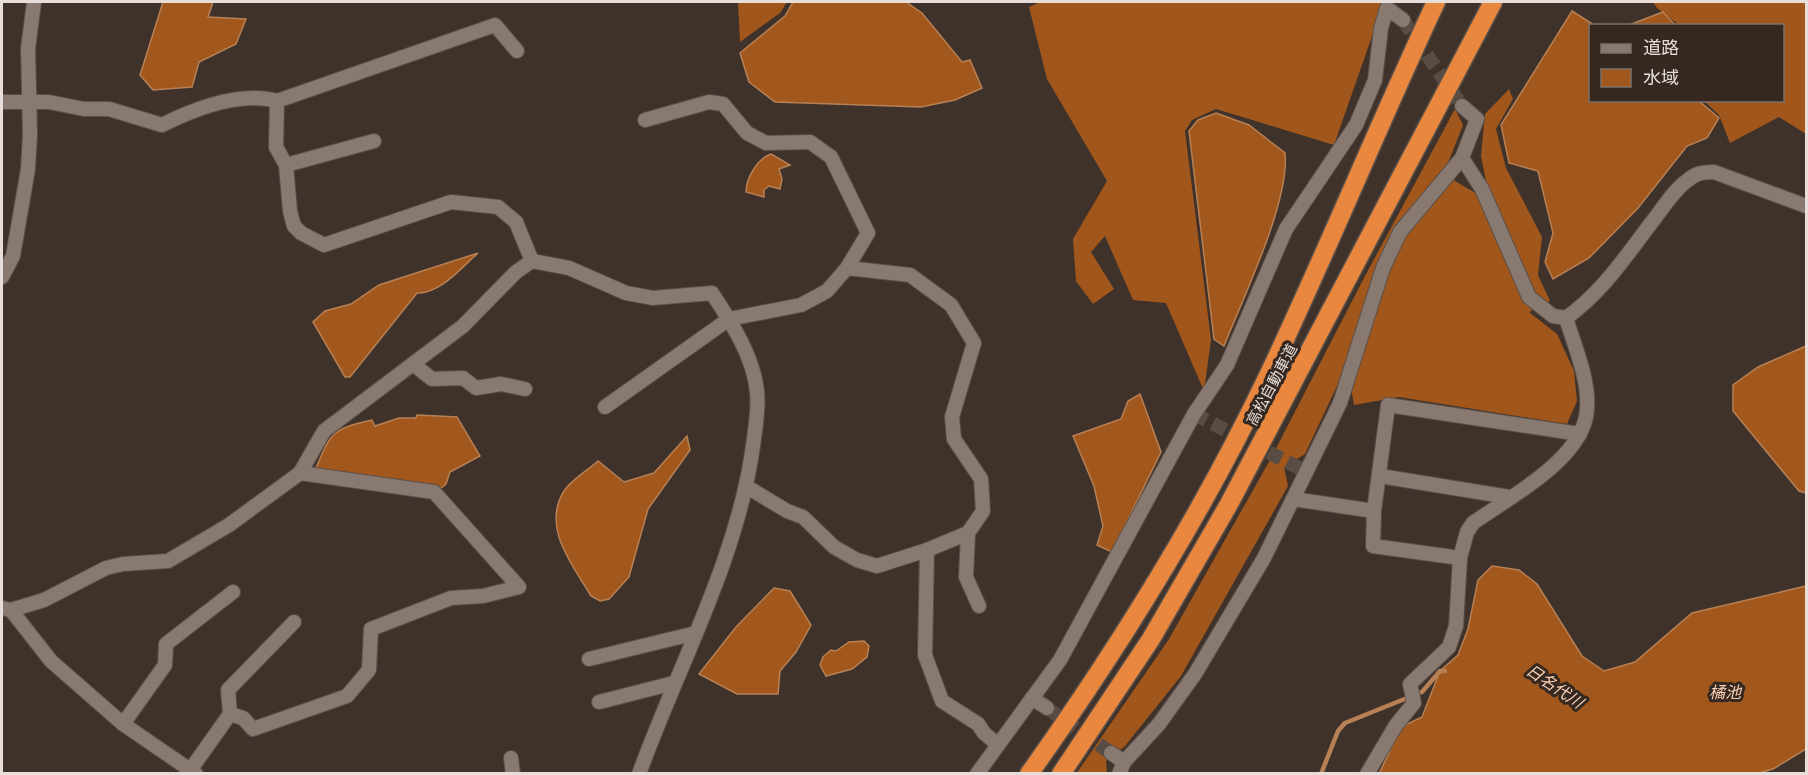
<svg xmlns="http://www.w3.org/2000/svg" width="1808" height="775" font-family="'Titillium Web','Noto Sans JP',sans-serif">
<rect width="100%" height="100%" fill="#3f322a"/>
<g fill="#a1571c">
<polygon points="738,2 787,2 780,13 740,42"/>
<polygon points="1040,2 1384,2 1334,145 1216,109 1192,120 1185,131 1211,340 1204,391 1166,303 1133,300 1105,236 1091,252 1114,289 1093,304 1076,281 1073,239 1107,181 1047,79 1029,7"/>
<polygon points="1653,2 1806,2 1806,134 1779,117 1730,143 1719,115 1704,101 1782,100 1782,26 1679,25 1657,8"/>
<polygon points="1509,89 1513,99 1496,129 1506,168 1542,237 1538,275 1550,301 1529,312 1557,334 1574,371 1577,401 1567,424 1399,397 1354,405 1351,388 1337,386 1305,454 1284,467 1288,486 1181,676 1125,746 1106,761 1107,773 1076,774 1169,639 1270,460 1365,276 1455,109 1463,125 1448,163 1455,181 1479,195 1488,191 1481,156 1485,114"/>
</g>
<g fill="#a2581d" stroke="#b78055" stroke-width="1.5">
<polygon points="163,2 213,2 208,17 246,19 236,44 199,62 192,87 153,90 140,75"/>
<polygon points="793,2 906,2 922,13 962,62 970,60 982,88 955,100 921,107 775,102 749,82 740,53 785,16"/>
<polygon points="1572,11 1594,25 1590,26 1590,100 1699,101 1719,118 1707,138 1687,146 1638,208 1589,258 1553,279 1545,262 1553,233 1538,171 1509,163 1501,125"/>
<polygon points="1663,12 1675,25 1629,25"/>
<path d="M1216 113 1249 125 1285 153C1290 201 1243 298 1224 346L1214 339 1189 131 1198 120Z"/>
<path d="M771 154 790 165 779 169 782 179 780 189 769 186 764 190V197L746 192C746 178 758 158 771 154Z"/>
<path d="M478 253C462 267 440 294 417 293L350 377H345L313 322 325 311 351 304 379 285Z"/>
<polygon points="1806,346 1806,493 1799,491 1733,411 1733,385 1758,367"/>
<polygon points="1140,394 1161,452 1112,552 1097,545 1103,526 1094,486 1073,436 1121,419 1128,401"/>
<path d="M417 415 457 417 480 456 450 472 446 484 440 489 334 474 316 468C331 432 332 429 372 420L375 426 399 418H416Z"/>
<path d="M687 436 690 450 648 509 629 577 609 599 600 601 591 596C573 565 541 528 564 491 571 480 588 470 598 461L624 482 654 473Z"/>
<polygon points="1492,566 1519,570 1537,584 1582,656 1604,671 1635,662 1692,613 1806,586 1806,749 1773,769 1755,774 1379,774 1401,727 1422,717 1440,671 1458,655 1468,629 1478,580"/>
<polygon points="774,588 790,591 811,625 796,652 780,671 778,694 737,694 699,674 736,627"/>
<polygon points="864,641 869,646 867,657 852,669 826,676 820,665 823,657 831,650 836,651 849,642"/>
</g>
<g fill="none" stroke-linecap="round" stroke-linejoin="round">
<polyline stroke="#b78055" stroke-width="4.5" points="1321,774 1338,731 1345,723 1422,692 1440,671 1445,671"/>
<g stroke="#584c44" stroke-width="14" stroke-dasharray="14 7" stroke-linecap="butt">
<polyline points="1403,20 1462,106"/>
<polyline points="1194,414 1307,472"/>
<polyline points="1047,708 1111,753"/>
</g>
<defs>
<g id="street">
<polyline points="277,101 495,25 517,51"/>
<path d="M2 102H49L84 109H109L162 125C194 109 241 91 277 101L276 147 286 165 290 211 294 226 301 233 324 245 451 202 498 207 516 222 532 261 516 272 463 326 324 431 300 473 229 525 168 561 123 564 106 568 44 600 11 610"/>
<polyline points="645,120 709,102 723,104 747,133 766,143 810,142 831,157 868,233 847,268"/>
<polyline points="1462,158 1482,189 1529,297 1553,316 1566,318"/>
<polyline points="286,165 374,141"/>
<path d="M532 261 569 268 626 293 653 298 712 293C731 322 754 357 757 392 759 410 755 429 753 446 737 561 678 666 639 774"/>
<polyline points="2,277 13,256 28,169 30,134 28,49 34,2"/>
<polyline points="413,364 432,379 463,378 476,388 501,384 525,389"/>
<polyline points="605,407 729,319 801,305 827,291 847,268 910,275 951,305 974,343 952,417 954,439 981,479 983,511 968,533"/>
<polyline points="1380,476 1509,497"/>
<polyline points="747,487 787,511 803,517 834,547 857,560 877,566 927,550 925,655 942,701 978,724 984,733 997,744"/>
<polyline points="1293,499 1374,511"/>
<polyline points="927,550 968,533 966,577 979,606"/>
<polyline points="1460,558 1373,546 1374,511 1388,405 1580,434"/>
<polyline points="2,608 11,610 51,661 123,724 196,774"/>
<polyline points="589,659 696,633"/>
<polyline points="1032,698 1047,708"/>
<polyline points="599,702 674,683"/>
<polyline points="230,714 243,718 253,729 347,696 369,670 371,629 451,598 483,596 519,587 434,492 300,473"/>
<polyline points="123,724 165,665 166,644 233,592"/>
<polyline points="1111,753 1124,762"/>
<polyline points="511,758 513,774"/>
<polyline points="191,769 230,714 228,690 294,622"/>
<polyline points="977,774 1060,660 1194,414 1227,365 1286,229 1356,125 1375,80 1381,28 1387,8 1403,20"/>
<polyline points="1119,774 1124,762 1159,724 1195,674 1264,558 1340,403 1383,268 1400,232 1462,158 1477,119 1462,106"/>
<path d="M1367 774 1396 725 1414 703 1410 684 1449 647 1456 626 1460 558 1467 532 1473 523C1508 498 1576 463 1586 417 1592 385 1575 348 1566 318 1603 292 1628 253 1655 218 1665 205 1675 189 1688 180 1696 173 1703 172 1714 172L1806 206"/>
</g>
<g id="highway">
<path d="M1029 774C1118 649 1201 516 1267 378 1326 254 1378 126 1436 2"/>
<polyline points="1061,774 1151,639 1229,504 1493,2"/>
</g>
</defs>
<use href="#street" stroke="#5b514a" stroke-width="16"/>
<use href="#highway" stroke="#5b514a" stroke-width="21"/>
<use href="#street" stroke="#897a71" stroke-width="14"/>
<use href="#highway" stroke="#e9873e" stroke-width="18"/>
</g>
<g text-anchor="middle" stroke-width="6" stroke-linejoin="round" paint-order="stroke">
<g font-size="15" fill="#e7ded9" stroke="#342820">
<text transform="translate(1272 385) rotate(-62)" y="5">高松自動車道</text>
</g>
<g font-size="16" font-style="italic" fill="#fbd1b6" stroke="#342820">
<text transform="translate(1555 686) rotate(34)" y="6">日名代川</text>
<text x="1725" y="698">橘池</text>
</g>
</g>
<rect width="1808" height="775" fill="none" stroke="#e7ded9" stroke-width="6"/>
<rect x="1589" y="24" width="195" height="78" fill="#342820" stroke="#7c716a" stroke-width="1.5"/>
<rect x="1601" y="44" width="30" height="9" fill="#897a71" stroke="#7c716a" stroke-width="1.5"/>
<text x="1643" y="54" font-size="18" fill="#e7ded9">道路</text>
<rect x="1601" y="69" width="30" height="18" fill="#a2581d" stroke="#7c716a" stroke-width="1.5"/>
<text x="1643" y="84" font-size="18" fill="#e7ded9">水域</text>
</svg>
